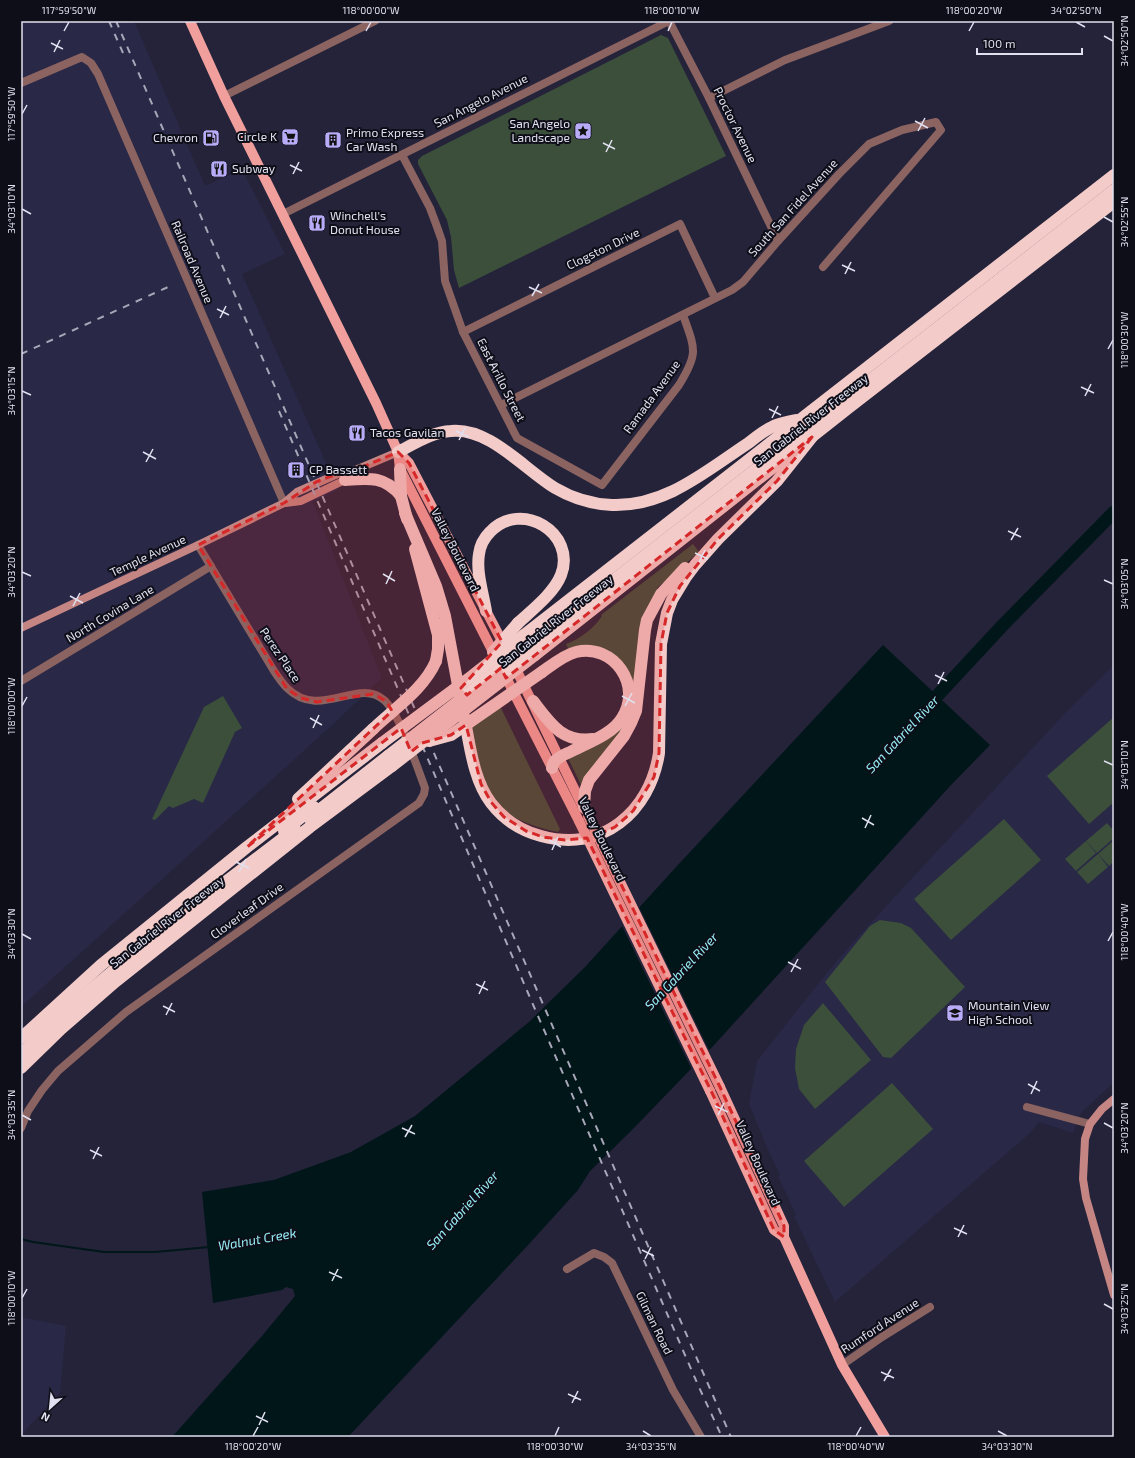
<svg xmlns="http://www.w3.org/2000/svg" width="1135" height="1458" font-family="'Exo 2',sans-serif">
<rect width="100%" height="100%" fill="#24233a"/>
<g fill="#292846">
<polygon points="21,21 134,21 205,186 242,169 285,254 242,274 338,490 313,502 382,678 329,728 21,1007"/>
<polygon points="1114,665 1114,1082 1081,1113 1073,1133 1039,1122 1030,1133 835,1302 794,1216 796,1215 778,1176 780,1175 769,1152 749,1104 757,1061 834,964 867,927 1066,712"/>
<polygon points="21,1317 66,1326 60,1393 21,1435"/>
</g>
<g fill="#3c4f3b">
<polygon points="661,35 668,38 726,156 459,288 454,270 451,237 447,220 418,164 418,160 422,156"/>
<path d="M693 544 699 552 657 588 658 591 628 721 582 787 568 758 610 736 632 698 611 654H559V653L568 648 566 644C579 640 595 627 602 616L601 615Z"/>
<polygon points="223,696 242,728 235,732 203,803 194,799 173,808 169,806 155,820 152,819 204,707"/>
<path d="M500 706 560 829 558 832C541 829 517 821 504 811 493 802 485 785 481 772 476 756 474 739 471 724Z"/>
<polygon points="1114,717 1114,802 1089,824 1047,776"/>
<polygon points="1004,819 1041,860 951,940 914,899"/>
<polygon points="1107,823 1114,831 1114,838 1097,853 1086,841"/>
<polygon points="1114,840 1114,861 1109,866 1098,854"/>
<polygon points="1086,841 1096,853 1076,871 1065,859"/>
<polygon points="1098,854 1108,867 1088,884 1077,872"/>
<polygon points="880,920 901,923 911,928 965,987 891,1058 883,1057 825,982 870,926"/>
<polygon points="823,1003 871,1060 815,1109 799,1089 795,1068 796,1049 804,1025"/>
<polygon points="892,1083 933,1129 844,1207 804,1161"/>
</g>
<polygon fill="#001618" points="883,645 990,745 952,784 714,1045 631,1131 590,1171 578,1190 529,1244 348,1437 172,1437 262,1336 295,1296 293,1289 286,1287 282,1290 213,1303 202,1192 274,1180 351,1152 415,1116 529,1022 585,967 677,866"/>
<polygon fill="#24233a" points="638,905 710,1052 692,1070 621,924"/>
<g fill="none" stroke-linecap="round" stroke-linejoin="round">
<polyline stroke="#001618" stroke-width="2" points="21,1239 33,1242 104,1252 155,1252 209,1247"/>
<polyline stroke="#001618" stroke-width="13" points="925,709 1002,626 1114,512"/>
<g stroke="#8b6361" stroke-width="8">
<polyline points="669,21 709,98 778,241"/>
<polyline points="21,83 82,57 91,63 98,74 284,503"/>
<polyline points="224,96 375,21"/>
<polyline points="709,98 785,60 889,21"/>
<path d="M402 155 430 208 436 224 442 241 445 281 463 332 517 438 602 485 679 385C699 353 695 349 683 315"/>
<polyline points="283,214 669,21"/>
<polyline points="463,332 680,224 715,298"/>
<polyline points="501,405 732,290 743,282 778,241 839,174 869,144 902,130 936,122 941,130 823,267"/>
<polyline points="21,681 211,566"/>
<polyline points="1027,1107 1090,1124"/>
<path d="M21 1128 28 1111 42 1090 58 1071 126 1012 419 803 424 794 425 788C417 767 400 714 384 700 358 677 320 721 287 688 282 683 278 677 274 671L198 545"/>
<polyline points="567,1269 594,1253 604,1257 612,1263 673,1390 701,1437"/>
<polyline points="842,1365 882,1337 930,1307"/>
</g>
<g stroke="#c58582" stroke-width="8">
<polyline points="285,503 301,501 345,480 346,477"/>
<polyline points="21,628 198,545 284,503 297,492 342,472 346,474 398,452"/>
<polyline points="1114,1099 1102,1109 1090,1124 1085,1139 1083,1179 1086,1198 1114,1295"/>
</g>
<g stroke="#f19f9c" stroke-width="10">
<polyline points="190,21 224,96 376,403 398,452 400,469 579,821"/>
<polyline points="398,452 409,463 505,647"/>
<polyline points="513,663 584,809"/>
<polyline points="720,1087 784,1226 784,1237 842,1365 885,1437"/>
<polyline points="710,1091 774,1230 784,1237"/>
</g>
<g stroke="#f3cbc8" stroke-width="12">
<path d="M398 452C414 444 432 432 451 431 489 427 524 469 555 488 572 498 591 504 612 505 665 507 706 471 747 444 755 438 763 431 772 427 779 423 788 422 796 420"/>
<polyline points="400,469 401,496 407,519"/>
<path d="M345 480C369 478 385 476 401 496"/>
<polyline points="405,513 436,586 445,616 460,696"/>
<polyline points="415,549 438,635 438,649 436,661"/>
<path d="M486 611C483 593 476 572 479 554 480 546 484 538 490 532 521 499 577 533 561 575 554 593 532 610 518 623"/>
<polyline points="524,635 1114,175"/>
<polyline points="529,646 1114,190"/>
<polyline points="535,655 847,409 1114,202"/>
<path d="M542 672C552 665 564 655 576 652 614 643 643 686 622 718 613 734 587 743 572 751 566 754 560 756 556 760 553 762 553 765 552 768"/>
<path d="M533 701C550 723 562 743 593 739"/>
<path d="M464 716C470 745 473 779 491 803 504 820 522 831 541 836 602 853 650 812 659 753L661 644 667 613 672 600 686 577 695 565 718 539 777 481 812 437"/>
<polyline points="298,799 373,729"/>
<polyline points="584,807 585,791 589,780 624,736 631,723 636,711 645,630 647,620 661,594 685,568"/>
<polyline points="309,818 388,756"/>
<polyline points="284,831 314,807"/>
<polyline points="21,1038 101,965 247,847 382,743"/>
<path d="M21 1054C105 971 201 901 295 829"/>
<polyline points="21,1068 61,1029 115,982 310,827 392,766"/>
</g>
<g stroke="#a7a7b9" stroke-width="2" stroke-dasharray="7 7" stroke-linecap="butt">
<polyline points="109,21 123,53"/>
<polyline points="116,21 731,1437"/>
<polyline points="21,354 168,287"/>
<polyline points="279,411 528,993 698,1385 722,1437"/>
</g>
<g stroke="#f19f9c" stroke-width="10">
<polyline points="588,816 720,1087"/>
<polyline points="579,821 710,1091"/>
</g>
<g stroke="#f3cbc8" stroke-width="12">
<polyline points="493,652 518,623"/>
<path d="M373 729C395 708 424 689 436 661"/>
<polyline points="429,741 451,735 542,672"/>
<polyline points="382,743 472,676 524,635"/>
<polyline points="388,756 529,646"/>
<polyline points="392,766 535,655"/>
</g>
</g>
<path fill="#d62828" fill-opacity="0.2" stroke="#d62828" stroke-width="3" stroke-dasharray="8 5" stroke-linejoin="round" d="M812 437 777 481 718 539 680 586 667 613 661 644 659 753 654 777 633 811 615 827 597 835 720 1087 784 1226V1237L774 1230 714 1097 587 838 565 840 543 837 526 831 504 817 491 802 481 784 466 725 451 735 422 743 411 752 401 728 247 847 392 711 386 701 373 694 317 702 301 698 287 689 198 545 284 503 316 482 342 472 346 474 398 452 409 463 502 642 461 688 467 695 501 668 506 678Z"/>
<path fill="none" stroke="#e0e0f0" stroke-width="1.5" d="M1076 22 1085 27M64 31 69 22M366 31 371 22M668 31 672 22M969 31 974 22M1104 36 1113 41M51 43 63 49M54 52 60 40M22 114 27 105M915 121 928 128M918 131 925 118M603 143 615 149M606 152 612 140M290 165 302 171M293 174 299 162M22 209 31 214M1104 217 1113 222M842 265 855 271M845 274 851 262M529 287 542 293M532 296 539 284M217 309 229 315M220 318 226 306M1108 349 1113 340M1081 387 1094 393M22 391 31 395M1085 396 1091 384M769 409 781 415M772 418 778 406M456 431 469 437M459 440 465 428M143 452 156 459M146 462 153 449M1008 531 1021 537M1011 540 1018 528M695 553 708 559M699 562 705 550M22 572 31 576M383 574 395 581M1104 580 1113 584M386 584 392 571M70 596 83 603M73 606 80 593M935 675 947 681M938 684 944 672M622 696 635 703M22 706 27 697M625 706 632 693M310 718 322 725M313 728 319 715M1104 761 1113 765M862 818 874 825M865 828 871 815M549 840 561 847M552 850 558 837M236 862 249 868M239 872 246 859M22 934 31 939M1108 941 1113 932M788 962 801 969M791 972 798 959M476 984 488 990M479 994 485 981M163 1006 175 1012M166 1015 172 1003M1028 1084 1040 1091M1031 1094 1037 1081M715 1106 728 1112M22 1115 31 1120M718 1115 724 1103M1104 1123 1113 1128M402 1128 415 1134M405 1137 412 1125M90 1150 102 1156M93 1159 99 1147M954 1228 967 1234M958 1237 964 1225M642 1250 654 1256M645 1259 651 1247M329 1272 342 1278M332 1281 338 1269M22 1298 27 1289M1104 1304 1113 1309M881 1372 894 1378M884 1381 891 1369M568 1394 581 1400M572 1403 578 1391M256 1416 268 1422M259 1425 265 1412M643 1431 651 1436M998 1431 1007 1436M253 1436 258 1427M555 1436 559 1427M856 1436 861 1427"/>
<defs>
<symbol id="sight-square" viewBox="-11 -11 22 22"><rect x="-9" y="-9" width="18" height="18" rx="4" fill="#b8abf7" stroke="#0e0e18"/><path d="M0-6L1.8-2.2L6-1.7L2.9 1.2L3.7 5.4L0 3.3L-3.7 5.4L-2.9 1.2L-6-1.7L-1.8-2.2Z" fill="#111"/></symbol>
<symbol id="supermarket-square" viewBox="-11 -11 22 22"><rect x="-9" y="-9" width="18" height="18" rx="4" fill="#b8abf7" stroke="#0e0e18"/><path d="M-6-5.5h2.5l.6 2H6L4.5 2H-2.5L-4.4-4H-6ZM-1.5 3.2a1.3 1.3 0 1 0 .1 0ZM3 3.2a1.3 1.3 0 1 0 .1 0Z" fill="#111"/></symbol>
<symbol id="fuel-square" viewBox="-11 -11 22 22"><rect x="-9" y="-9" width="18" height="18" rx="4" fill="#b8abf7" stroke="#0e0e18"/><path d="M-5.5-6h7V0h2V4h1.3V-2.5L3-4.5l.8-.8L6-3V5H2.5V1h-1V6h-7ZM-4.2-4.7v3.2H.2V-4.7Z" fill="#111"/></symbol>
<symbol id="building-square" viewBox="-11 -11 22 22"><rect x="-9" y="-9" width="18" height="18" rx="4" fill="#b8abf7" stroke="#0e0e18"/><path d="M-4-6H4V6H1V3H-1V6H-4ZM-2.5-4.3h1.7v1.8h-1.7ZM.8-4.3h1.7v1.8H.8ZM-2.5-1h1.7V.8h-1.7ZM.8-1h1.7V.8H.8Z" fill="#111"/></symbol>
<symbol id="restaurant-square" viewBox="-11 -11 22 22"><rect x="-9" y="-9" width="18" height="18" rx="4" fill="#b8abf7" stroke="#0e0e18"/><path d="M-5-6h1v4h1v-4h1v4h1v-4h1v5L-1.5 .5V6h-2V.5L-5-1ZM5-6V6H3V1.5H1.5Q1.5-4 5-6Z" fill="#111"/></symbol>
<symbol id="school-square" viewBox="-11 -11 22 22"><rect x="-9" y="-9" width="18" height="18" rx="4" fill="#b8abf7" stroke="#0e0e18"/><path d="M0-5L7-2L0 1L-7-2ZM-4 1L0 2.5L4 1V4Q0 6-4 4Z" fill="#111"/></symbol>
</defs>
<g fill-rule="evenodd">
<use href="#sight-square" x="573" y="121" width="20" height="20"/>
<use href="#supermarket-square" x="280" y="127" width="20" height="20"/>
<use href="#fuel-square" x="201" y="128" width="20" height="20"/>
<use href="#building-square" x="323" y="130" width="20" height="20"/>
<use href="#restaurant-square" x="209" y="159" width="20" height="20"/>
<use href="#restaurant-square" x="307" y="213" width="20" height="20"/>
<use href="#restaurant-square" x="347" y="423" width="20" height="20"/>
<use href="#building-square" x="286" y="460" width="20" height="20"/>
<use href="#school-square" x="945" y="1003" width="20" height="20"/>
</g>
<g text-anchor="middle" stroke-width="4" stroke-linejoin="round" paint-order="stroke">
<g font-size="12" fill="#e0e0f0" stroke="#0e0e18">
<text transform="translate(481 101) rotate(-27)" y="4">San Angelo Avenue</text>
<text transform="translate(735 125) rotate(64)" y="4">Proctor Avenue</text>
<text transform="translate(793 208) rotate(-48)" y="4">South San Fidel Avenue</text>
<text transform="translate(603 249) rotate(-26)" y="4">Clogston Drive</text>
<text transform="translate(192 262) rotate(67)" y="4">Railroad Avenue</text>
<text transform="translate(501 380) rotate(63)" y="4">East Arillo Street</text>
<text transform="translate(652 397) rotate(-54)" y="4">Ramada Avenue</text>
<text transform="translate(811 420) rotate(-38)" y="4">San Gabriel River Freeway</text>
<text transform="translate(455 550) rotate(63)" y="4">Valley Boulevard</text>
<text transform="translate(148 556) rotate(-25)" y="4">Temple Avenue</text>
<text transform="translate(110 614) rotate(-31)" y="4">North Covina Lane</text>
<text transform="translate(556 621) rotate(-38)" y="4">San Gabriel River Freeway</text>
<text transform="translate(280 655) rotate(56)" y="4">Perez Place</text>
<text transform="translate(602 839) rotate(64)" y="4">Valley Boulevard</text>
<text transform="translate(247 911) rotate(-36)" y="4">Cloverleaf Drive</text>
<text transform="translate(167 922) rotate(-38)" y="4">San Gabriel River Freeway</text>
<text transform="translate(758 1163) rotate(66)" y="4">Valley Boulevard</text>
<text transform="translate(654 1323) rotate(64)" y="4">Gilman Road</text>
<text transform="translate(880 1326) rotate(-33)" y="4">Rumford Avenue</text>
</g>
<g font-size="12" fill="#e0e0f0" stroke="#0e0e18" text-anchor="start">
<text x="570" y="128" text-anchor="end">San Angelo<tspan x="570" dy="14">Landscape</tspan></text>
<text x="346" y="137">Primo Express<tspan x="346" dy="14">Car Wash</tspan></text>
<text x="277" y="141" text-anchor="end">Circle K</text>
<text x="198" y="142" text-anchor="end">Chevron</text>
<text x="232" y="173">Subway</text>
<text x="330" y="220">Winchell's<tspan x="330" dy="14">Donut House</tspan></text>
<text x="370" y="437">Tacos Gavilan</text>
<text x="309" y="474">CP Bassett</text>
<text x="968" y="1010">Mountain View<tspan x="968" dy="14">High School</tspan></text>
</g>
<g font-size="13" font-style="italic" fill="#98f0f8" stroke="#0e0e18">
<text transform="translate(902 734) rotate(-47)" y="5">San Gabriel River</text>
<text transform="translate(681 971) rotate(-47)" y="5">San Gabriel River</text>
<text transform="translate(462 1210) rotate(-48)" y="5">San Gabriel River</text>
<text transform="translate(257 1239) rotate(-10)" y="5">Walnut Creek</text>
</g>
</g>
<rect width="1135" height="1458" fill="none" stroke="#0e0e18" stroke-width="44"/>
<g transform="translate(50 1408) rotate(207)" stroke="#0e0e18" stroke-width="3" paint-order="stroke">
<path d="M0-3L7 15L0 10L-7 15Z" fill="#e0e0f0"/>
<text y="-6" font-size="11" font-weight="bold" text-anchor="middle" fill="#e0e0f0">N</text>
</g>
<path d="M977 48v6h105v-6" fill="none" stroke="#e0e0f0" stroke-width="2"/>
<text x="983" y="48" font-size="12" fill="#e0e0f0" stroke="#0e0e18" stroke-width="3" paint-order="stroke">100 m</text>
<rect x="22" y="22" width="1091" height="1414" fill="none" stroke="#e0e0f0" stroke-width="1.5"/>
<g font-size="10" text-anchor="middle" fill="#e0e0f0">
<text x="69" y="14">117°59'50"W</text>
<text x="371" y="14">118°00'00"W</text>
<text x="672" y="14">118°00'10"W</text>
<text x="974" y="14">118°00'20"W</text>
<text x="1076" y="14">34°02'50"N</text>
<text transform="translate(1124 41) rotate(-90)" y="4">34°02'50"N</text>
<text transform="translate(11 114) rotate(-90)" y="4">117°59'50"W</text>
<text transform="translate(11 209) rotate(-90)" y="4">34°03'10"N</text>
<text transform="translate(1124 222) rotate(-90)" y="4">34°02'55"N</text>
<text transform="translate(1124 340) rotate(-90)" y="4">118°00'30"W</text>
<text transform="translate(11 391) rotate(-90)" y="4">34°03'15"N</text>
<text transform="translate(11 572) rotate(-90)" y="4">34°03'20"N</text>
<text transform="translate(1124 584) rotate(-90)" y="4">34°03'05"N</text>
<text transform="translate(11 706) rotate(-90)" y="4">118°00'00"W</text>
<text transform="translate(1124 765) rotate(-90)" y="4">34°03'10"N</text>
<text transform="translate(1124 932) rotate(-90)" y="4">118°00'40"W</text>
<text transform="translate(11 934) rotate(-90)" y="4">34°03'30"N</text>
<text transform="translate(11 1115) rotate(-90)" y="4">34°03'35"N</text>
<text transform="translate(1124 1128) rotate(-90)" y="4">34°03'20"N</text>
<text transform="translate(11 1298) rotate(-90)" y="4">118°00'10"W</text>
<text transform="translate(1124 1309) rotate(-90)" y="4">34°03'25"N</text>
<text x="253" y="1450">118°00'20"W</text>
<text x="555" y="1450">118°00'30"W</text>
<text x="651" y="1450">34°03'35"N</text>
<text x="856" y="1450">118°00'40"W</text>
<text x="1007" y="1450">34°03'30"N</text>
</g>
</svg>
